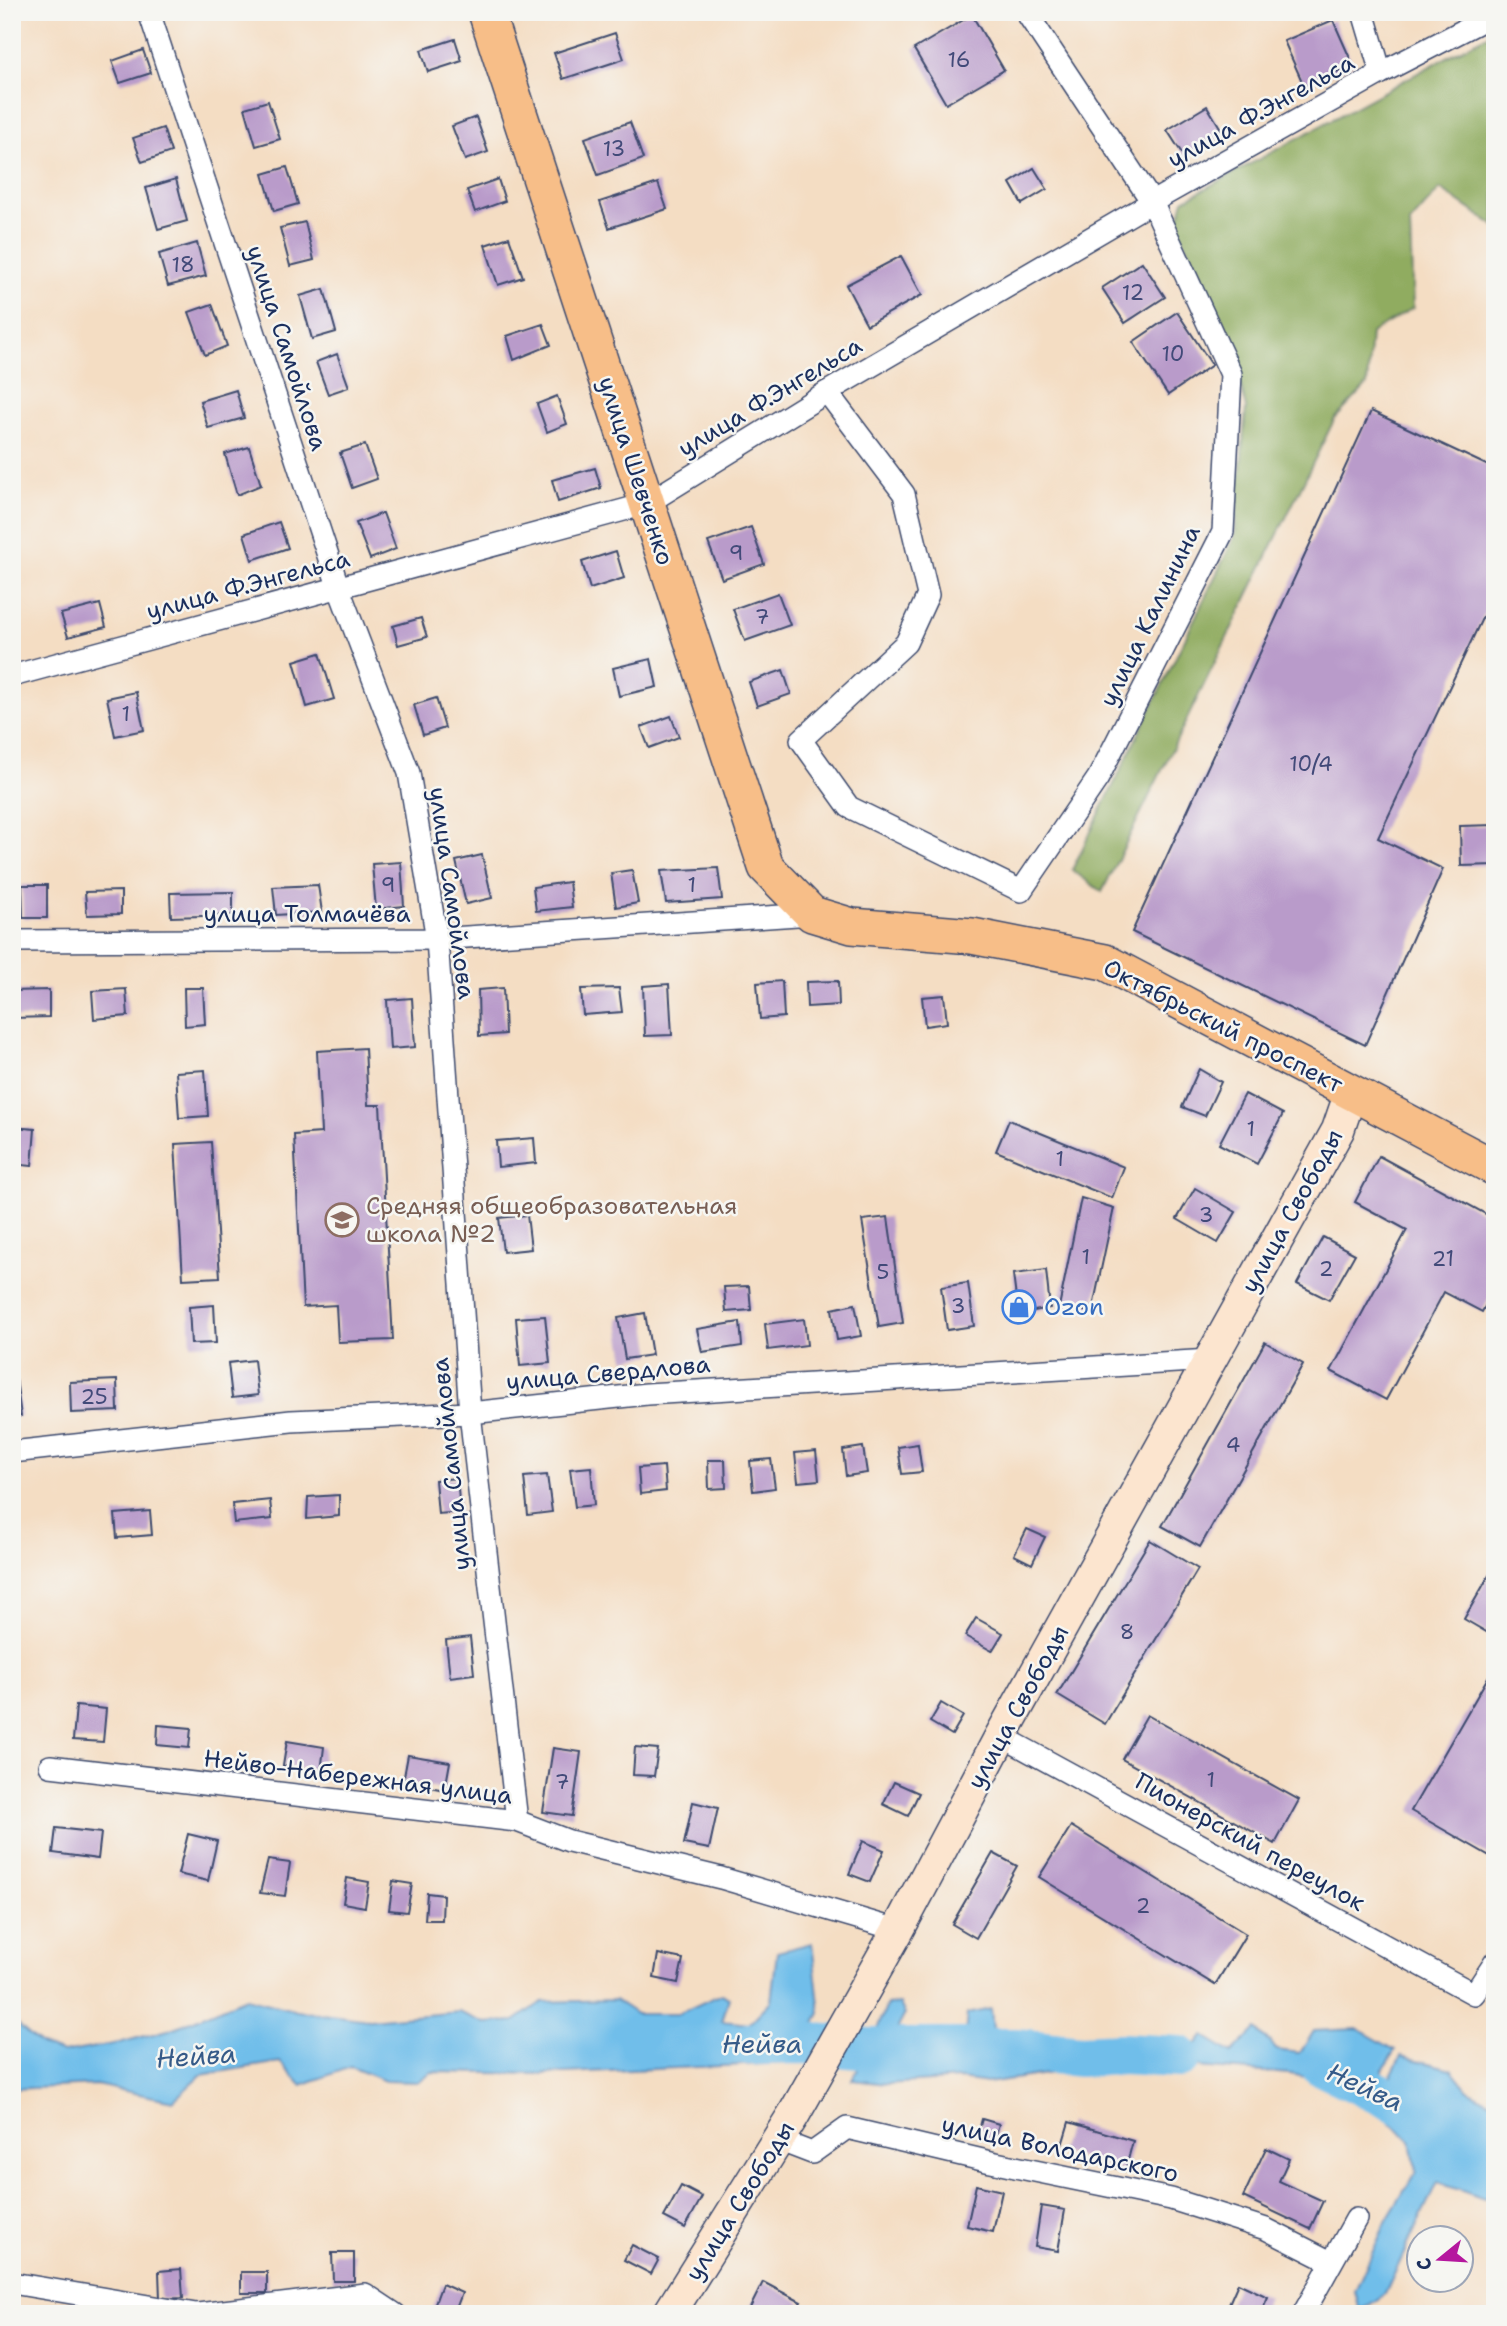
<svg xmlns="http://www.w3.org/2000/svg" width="1507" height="2326" font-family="'Shantell Sans',sans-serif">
<rect width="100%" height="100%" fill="#f6f6f2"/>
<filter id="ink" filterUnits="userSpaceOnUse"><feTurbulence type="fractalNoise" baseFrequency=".0143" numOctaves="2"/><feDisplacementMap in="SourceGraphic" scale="14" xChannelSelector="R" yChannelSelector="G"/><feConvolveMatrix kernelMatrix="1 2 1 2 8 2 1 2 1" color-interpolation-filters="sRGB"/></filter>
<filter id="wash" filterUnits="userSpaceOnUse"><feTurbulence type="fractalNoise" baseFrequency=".00686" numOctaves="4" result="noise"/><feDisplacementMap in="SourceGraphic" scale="28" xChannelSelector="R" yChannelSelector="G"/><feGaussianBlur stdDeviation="1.57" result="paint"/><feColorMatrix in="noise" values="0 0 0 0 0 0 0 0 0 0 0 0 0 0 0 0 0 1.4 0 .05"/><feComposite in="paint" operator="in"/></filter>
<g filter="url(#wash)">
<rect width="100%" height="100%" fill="#f4ddc3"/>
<polygon fill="#90ac60" stroke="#566e5f" stroke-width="2" points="1495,31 1495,226 1440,189 1410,223 1413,308 1371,333 1367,385 1334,420 1102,892 1072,870 1235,536 1246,408 1230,336 1177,226 1184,200"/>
<g fill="#70beea" stroke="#4676a4" stroke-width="2">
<polygon points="812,1943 820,2013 804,2043 788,2063 542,2074 431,2072 418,2082 385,2081 351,2067 301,2085 280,2062 201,2075 173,2101 96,2085 12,2089 12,2020 41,2045 63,2053 119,2043 172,2029 246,1998 297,2011 369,2020 459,2012 485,2023 515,2021 542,2002 615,2000 636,2014 678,2014 721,1994 729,1998 722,2021 749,2024 771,2001 777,1952"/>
<polygon points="900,2004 905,2014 891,2041 964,2045 967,2014 991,2009 995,2048 1036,2050 1042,2041 1080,2056 1072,2070 987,2083 960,2079 887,2084 852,2080 869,2049 887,2005"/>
<polygon points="1256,2029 1277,2050 1300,2053 1314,2031 1358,2029 1395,2050 1371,2089 1290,2074 1119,2061 1130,2039 1161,2038 1173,2053 1192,2048 1204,2036 1232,2053"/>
<polygon points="1401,2056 1451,2069 1468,2090 1495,2104 1495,2199 1484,2199 1437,2182 1385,2294 1360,2311 1355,2291 1387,2220 1416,2171 1411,2141 1374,2108"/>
</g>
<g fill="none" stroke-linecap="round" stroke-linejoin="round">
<g stroke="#70beea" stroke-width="42">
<polyline points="748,2044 804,2043 869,2049 1016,2049 1080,2056 1121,2054 1180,2057"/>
<polyline points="1321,2065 1469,2138 1495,2144"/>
</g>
</g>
<g id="blocks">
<g fill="#b99bca">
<polygon points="972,15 1004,70 946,104 914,49"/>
<polygon points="1333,20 1353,65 1304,86 1284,41"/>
<polygon points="615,33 624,59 563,79 554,53"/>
<polygon points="455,39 462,61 428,72 421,50"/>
<polygon points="143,50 151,73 120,83 112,61"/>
<polygon points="268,101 280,139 256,146 245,108"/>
<polygon points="1207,106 1224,134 1185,158 1167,130"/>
<polygon points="476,117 488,152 465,160 452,126"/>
<polygon points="630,122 643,159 598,175 585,138"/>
<polygon points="163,128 171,152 142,162 133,138"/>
<polygon points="287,167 298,204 274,211 263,174"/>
<polygon points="1034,168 1047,189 1022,204 1010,183"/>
<polygon points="176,179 187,221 158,229 146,188"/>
<polygon points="498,179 505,201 475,212 467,190"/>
<polygon points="658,183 667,209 609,228 600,202"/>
<polygon points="305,222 314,260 290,266 280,228"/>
<polygon points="509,237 523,277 498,285 485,245"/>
<polygon points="197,243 206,276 168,286 159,254"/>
<polygon points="901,256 922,295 867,325 846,285"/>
<polygon points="1142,262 1165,297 1125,323 1102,288"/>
<polygon points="324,289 336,332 312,339 300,296"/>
<polygon points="212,304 227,346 205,355 189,312"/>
<polygon points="1177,312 1212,365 1168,395 1133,342"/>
<polygon points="543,324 551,345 514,360 507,336"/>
<polygon points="337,354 349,387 328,394 316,362"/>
<polygon points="236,390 244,418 208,428 200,401"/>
<polygon points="557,396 567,424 547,432 537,404"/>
<polygon points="1371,411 1495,469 1495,591 1378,838 1443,869 1365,1045 1132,932"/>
<polygon points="365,445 377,479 352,488 340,453"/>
<polygon points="249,447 261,485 237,495 225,454"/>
<polygon points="595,468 601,488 558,502 552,480"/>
<polygon points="383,513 396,549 370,559 356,523"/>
<polygon points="279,522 288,548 252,560 244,534"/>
<polygon points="751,527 764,564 722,579 708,542"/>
<polygon points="616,551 624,578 590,589 582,562"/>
<polygon points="778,593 790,625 745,641 733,609"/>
<polygon points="100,604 106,627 68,637 61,614"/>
<polygon points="421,618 427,637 398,645 393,626"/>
<polygon points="320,653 334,699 307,707 294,661"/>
<polygon points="651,659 657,687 619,696 613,668"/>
<polygon points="783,670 791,694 757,706 749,682"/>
<polygon points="136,692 144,730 115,736 107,698"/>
<polygon points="436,698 445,728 423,735 414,705"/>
<polygon points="671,716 679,737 649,748 641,727"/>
<polygon points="1495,825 1495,865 1461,866 1460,826"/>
<polygon points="482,855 492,898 466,904 456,861"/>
<polygon points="401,862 404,906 376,909 372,864"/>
<polygon points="718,868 722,899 666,903 661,871"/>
<polygon points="632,870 638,903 616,907 611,873"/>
<polygon points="569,882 572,907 536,911 533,887"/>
<polygon points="22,885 47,885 47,918 23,918"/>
<polygon points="318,885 322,912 276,915 273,887"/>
<polygon points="121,891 121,914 87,915 85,892"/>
<polygon points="233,892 233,915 171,917 170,893"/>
<polygon points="782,981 784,1017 760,1019 757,983"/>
<polygon points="838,981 839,1005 807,1007 806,982"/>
<polygon points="669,984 672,1035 645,1036 643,986"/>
<polygon points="184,988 203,988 205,1024 185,1026"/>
<polygon points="503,988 505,1034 479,1036 478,990"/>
<polygon points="619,988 622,1012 583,1015 581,989"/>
<polygon points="126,989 128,1016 94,1019 92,991"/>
<polygon points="49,990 49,1017 12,1018 12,991"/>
<polygon points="944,995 947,1023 925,1026 922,997"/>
<polygon points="412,998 415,1047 390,1049 387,1000"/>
<polygon points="365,1048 368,1105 380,1105 393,1340 338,1342 336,1305 303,1307 294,1135 321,1133 317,1051"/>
<polygon points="1199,1069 1221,1082 1205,1116 1182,1107"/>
<polygon points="205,1070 208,1116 179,1118 176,1072"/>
<polygon points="1245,1094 1283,1114 1257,1164 1219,1144"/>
<polygon points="1009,1120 1124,1167 1112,1198 996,1151"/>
<polygon points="12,1127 35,1129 32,1166 12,1164"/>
<polygon points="534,1138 536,1163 498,1167 496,1141"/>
<polygon points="211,1142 220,1277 183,1279 175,1144"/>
<polygon points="1379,1156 1495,1219 1495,1288 1482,1312 1444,1292 1386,1400 1331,1371 1407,1230 1355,1202"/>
<polygon points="1195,1188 1236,1212 1218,1243 1177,1219"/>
<polygon points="1081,1198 1114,1208 1092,1312 1059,1307"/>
<polygon points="527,1215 531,1249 503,1252 499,1218"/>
<polygon points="888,1217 903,1323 879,1327 862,1220"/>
<polygon points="1323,1237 1355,1254 1329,1300 1297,1284"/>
<polygon points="1046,1270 1050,1308 1018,1314 1013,1274"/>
<polygon points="968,1283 974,1326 947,1330 941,1287"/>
<polygon points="749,1286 751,1310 726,1312 724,1287"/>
<polygon points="855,1304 861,1336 837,1340 832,1309"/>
<polygon points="214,1305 216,1343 191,1344 189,1307"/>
<polygon points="645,1313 652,1355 625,1359 618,1318"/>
<polygon points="545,1316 550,1363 520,1366 516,1318"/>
<polygon points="804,1319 807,1345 768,1350 765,1324"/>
<polygon points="740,1322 742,1346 702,1352 697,1329"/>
<polygon points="1265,1342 1303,1364 1200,1547 1162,1526"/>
<polygon points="254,1360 258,1395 232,1398 228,1363"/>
<polygon points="15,1371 21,1416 12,1417 12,1372"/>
<polygon points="117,1380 118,1411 71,1413 70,1382"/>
<polygon points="918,1444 922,1472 902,1474 898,1447"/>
<polygon points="863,1447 867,1473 846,1476 843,1450"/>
<polygon points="816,1451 819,1480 798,1482 795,1453"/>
<polygon points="771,1459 775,1488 753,1491 750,1461"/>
<polygon points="708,1460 725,1460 726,1488 709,1489"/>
<polygon points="664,1466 666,1491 640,1494 638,1468"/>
<polygon points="591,1467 594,1505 575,1507 570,1469"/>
<polygon points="547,1475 552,1512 528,1515 524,1477"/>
<polygon points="457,1478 460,1512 438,1514 435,1480"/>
<polygon points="339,1495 339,1516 307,1519 308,1497"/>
<polygon points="270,1500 272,1519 234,1523 232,1504"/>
<polygon points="150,1511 152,1535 117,1538 115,1514"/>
<polygon points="1027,1529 1045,1537 1032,1564 1014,1555"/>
<polygon points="1150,1540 1198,1569 1105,1724 1057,1695"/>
<polygon points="1495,1565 1495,1637 1464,1619"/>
<polygon points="976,1618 1003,1633 992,1651 965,1636"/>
<polygon points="470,1637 474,1674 450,1677 446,1640"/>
<polygon points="1495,1665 1495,1859 1411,1811"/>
<polygon points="941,1703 963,1716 952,1735 930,1722"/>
<polygon points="76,1706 106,1709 103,1742 73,1740"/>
<polygon points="1147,1715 1299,1800 1275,1844 1122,1759"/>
<polygon points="158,1725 191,1728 189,1748 157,1745"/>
<polygon points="287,1741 324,1747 321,1772 283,1766"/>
<polygon points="635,1747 658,1749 654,1776 633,1775"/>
<polygon points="553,1748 581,1752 572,1816 543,1812"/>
<polygon points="408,1755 450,1762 445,1790 403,1782"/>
<polygon points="894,1782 919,1793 908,1816 883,1804"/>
<polygon points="693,1802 718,1808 709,1849 684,1844"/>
<polygon points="1071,1826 1246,1934 1215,1985 1039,1877"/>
<polygon points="56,1828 101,1833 98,1859 53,1853"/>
<polygon points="188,1834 217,1841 208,1881 178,1874"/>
<polygon points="863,1841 884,1850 870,1882 849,1874"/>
<polygon points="993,1853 1017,1866 976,1938 952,1924"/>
<polygon points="268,1860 290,1863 285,1896 260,1893"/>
<polygon points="347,1878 369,1882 365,1907 343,1903"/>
<polygon points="393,1881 412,1884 407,1912 389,1910"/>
<polygon points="427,1893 443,1895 442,1920 425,1920"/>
<polygon points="658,1954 683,1959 678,1983 654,1978"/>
<polygon points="982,2119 999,2124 994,2142 977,2137"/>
<polygon points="1069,2122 1133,2141 1125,2171 1060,2152"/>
<polygon points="1266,2148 1289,2159 1279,2181 1323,2201 1310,2229 1243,2197"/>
<polygon points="976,2185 1002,2191 993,2232 967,2226"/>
<polygon points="681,2186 702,2197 685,2228 664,2217"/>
<polygon points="1041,2206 1065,2210 1058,2251 1035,2247"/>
<polygon points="632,2245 659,2259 651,2274 624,2260"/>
<polygon points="332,2253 354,2253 354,2281 333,2281"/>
<polygon points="181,2269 183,2298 160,2299 159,2271"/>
<rect x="241" y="2272" width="26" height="21"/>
<polygon points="763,2282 801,2302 794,2314 747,2314"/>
<polygon points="1238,2283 1268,2297 1260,2314 1240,2314 1227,2308"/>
<polygon points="442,2284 462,2293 454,2314 431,2314"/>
</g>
</g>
</g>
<g filter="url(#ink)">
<use href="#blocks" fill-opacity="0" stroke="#3c496d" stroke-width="2"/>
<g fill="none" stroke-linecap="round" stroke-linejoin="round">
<defs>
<g id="street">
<polyline points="149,12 339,589 409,773 437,939 470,1413 517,1821"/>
<polyline points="1363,12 1381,73"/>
<polyline points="827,392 904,494 928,595 906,643 801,740 849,807 1021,891 1098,778 1223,532 1231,374 1152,202 1026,12"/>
<polyline points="12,676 646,504 827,392 1152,202 1381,73 1495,14"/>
<polyline points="12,941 437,939 812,914"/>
<polyline points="12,1452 291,1421 470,1413 647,1394 1210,1360"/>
<polyline points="1001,1736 1474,1994 1495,1962"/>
<polyline points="50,1766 517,1821 569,1841 721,1878 898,1930"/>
<polyline points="778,2140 812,2153 847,2128 991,2162 1171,2199 1266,2229 1331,2262"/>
<polyline points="12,2283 196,2314"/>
<polyline points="198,2314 365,2294 395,2314"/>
<polyline points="1303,2314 1356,2219"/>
</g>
<polyline id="secondary" points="669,2314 794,2114 898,1930 1001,1736 1338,1130 1351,1092"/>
<polyline id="primary" points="486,12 766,867 812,914 852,926 972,936 1105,962 1495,1168"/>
</defs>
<use href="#street" stroke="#3c496d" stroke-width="24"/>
<use href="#secondary" stroke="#3c496d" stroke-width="35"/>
<use href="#primary" stroke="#3c496d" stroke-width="38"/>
<use href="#street" stroke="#fff" stroke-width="21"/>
<use href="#secondary" stroke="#fce5cf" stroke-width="32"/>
<use href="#primary" stroke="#f7be88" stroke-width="35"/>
</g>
</g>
<defs>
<symbol id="school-ring" viewBox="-11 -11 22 22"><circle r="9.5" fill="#f6f6f2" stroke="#8d6e63" stroke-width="1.5"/><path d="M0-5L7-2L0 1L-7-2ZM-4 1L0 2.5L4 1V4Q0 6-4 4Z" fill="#8d6e63"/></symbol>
<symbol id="shop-ring" viewBox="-11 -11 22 22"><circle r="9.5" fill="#f6f6f2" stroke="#3f7fe0" stroke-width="1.5"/><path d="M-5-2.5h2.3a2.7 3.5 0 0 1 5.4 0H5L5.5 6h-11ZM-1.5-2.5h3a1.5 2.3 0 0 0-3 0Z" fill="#3f7fe0"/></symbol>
</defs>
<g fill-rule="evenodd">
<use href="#school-ring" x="323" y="1201" width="38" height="38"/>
<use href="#shop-ring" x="1000" y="1288" width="38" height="38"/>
</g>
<g text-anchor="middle" stroke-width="5" stroke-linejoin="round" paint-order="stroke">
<g font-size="21" fill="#424a79">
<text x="959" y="67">16</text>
<text x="614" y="156">13</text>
<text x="183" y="272">18</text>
<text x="1133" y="300">12</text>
<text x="1173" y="361">10</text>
<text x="736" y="560">9</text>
<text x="762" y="624">7</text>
<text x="126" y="721">1</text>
<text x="1311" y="771">10/4</text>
<text x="388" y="892">9</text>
<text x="692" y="892">1</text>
<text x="1251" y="1136">1</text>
<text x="1060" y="1166">1</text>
<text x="1206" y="1222">3</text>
<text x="1086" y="1264">1</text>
<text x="1443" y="1266">21</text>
<text x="1326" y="1276">2</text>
<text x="883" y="1279">5</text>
<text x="958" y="1313">3</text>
<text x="94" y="1404">25</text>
<text x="1233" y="1452">4</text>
<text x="1127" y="1639">8</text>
<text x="1211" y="1787">1</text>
<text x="562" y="1789">7</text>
<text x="1143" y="1913">2</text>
</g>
<g font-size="24" fill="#1b2f5e" stroke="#f6f6f2">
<text transform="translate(1261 111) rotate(-29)" y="8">улица Ф.Энгельса</text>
<text transform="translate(287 348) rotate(72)" y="8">улица Самойлова</text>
<text transform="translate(770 397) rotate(-31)" y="8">улица Ф.Энгельса</text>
<text transform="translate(636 471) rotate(72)" y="8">улица Шевченко</text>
<text transform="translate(248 585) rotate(-15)" y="8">улица Ф.Энгельса</text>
<text transform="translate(1150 616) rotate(-64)" y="8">улица Калинина</text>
<text transform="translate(452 893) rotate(82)" y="8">улица Самойлова</text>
<text x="307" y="922">улица Толмачёва</text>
<text transform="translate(1223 1026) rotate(27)" y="8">Октябрьский проспект</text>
<text transform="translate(1292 1211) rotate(-61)" y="8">улица Свободы</text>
<text transform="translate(608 1373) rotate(-5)" y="8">улица Свердлова</text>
<text transform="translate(451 1464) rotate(-96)" y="8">улица Самойлова</text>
<text transform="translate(1018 1707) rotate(-61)" y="8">улица Свободы</text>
<text transform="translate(358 1777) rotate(7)" y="8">Нейво-Набережная улица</text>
<text transform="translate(1250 1842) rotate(29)" y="8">Пионерский переулок</text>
<text transform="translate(1060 2149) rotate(12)" y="8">улица Володарского</text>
<text transform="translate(740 2201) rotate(-58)" y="8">улица Свободы</text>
</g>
<g font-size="24" fill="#785e54" stroke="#f6f6f2" text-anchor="start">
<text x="366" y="1214">Средняя общеобразовательная<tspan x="366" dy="28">школа №2</tspan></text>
</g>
<g font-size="24" fill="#366cbe" stroke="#f6f6f2" text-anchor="start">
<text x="1044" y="1315">Ozon</text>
</g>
<g font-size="26" font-style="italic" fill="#355a88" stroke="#f6f6f2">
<text x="762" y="2053">Нейва</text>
<text transform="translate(196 2056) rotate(-4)" y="9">Нейва</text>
<text transform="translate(1365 2087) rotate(25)" y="9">Нейва</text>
</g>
</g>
<rect width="1507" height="2326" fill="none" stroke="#f6f6f2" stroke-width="42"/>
<g transform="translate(1440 2259) rotate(252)"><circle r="33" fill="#f6f6f2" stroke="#9ea6b7" stroke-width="2"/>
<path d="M0-5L12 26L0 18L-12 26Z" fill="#b5179e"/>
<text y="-10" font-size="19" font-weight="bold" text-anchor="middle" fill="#1b2f5e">С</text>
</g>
</svg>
